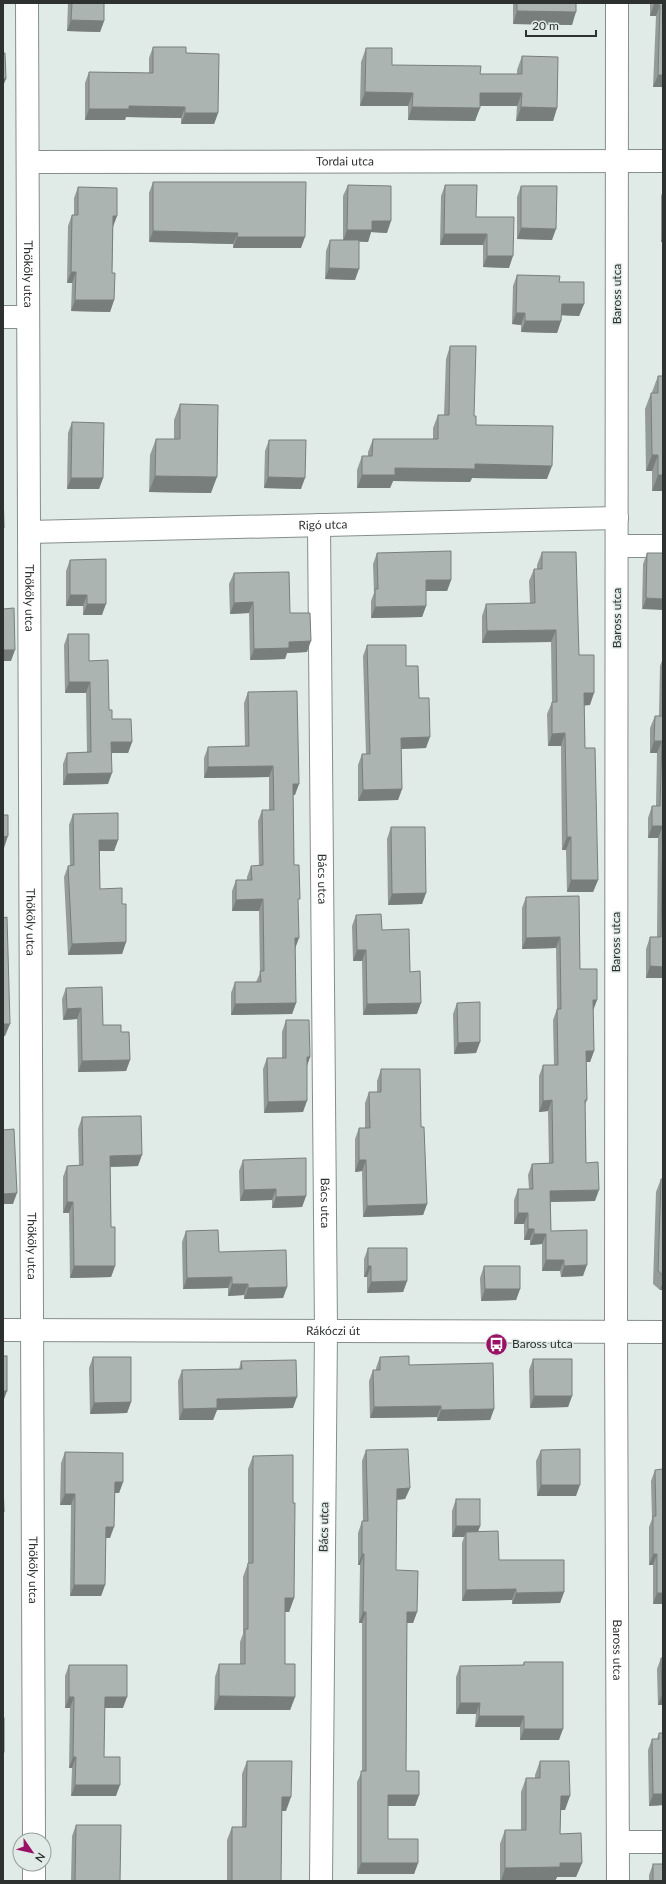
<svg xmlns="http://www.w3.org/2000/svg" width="666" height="1884" font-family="Lato,sans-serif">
<rect width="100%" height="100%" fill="#e0eae6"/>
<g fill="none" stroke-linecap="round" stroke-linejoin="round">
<defs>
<g id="street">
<path id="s1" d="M27 3 34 1840"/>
<path id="s2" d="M617 3 616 1332 618 1881"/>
<path id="s3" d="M28 162 663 161"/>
<polyline points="3,317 28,317"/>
<path id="s4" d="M319 525 326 1330 321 1881"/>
<path id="s5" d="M29 532 617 518"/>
<polyline points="617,546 663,546"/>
<polyline points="618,1842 663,1842"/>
<polyline points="34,1864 34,1881"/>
</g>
<g id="secondary">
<path id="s6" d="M3 1330 663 1332"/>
</g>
</defs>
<use href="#street" stroke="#868e8b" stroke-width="24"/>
<use href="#secondary" stroke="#868e8b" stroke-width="24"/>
<use href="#street" stroke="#fff" stroke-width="22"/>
<use href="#secondary" stroke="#fff" stroke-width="22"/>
</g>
<g fill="#949b98">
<polygon points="68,3 104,3 104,21 100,32 67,31"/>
<polygon points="513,3 576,3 572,25 513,24"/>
<polygon points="650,3 663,3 663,87 653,87 656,16 650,16"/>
<polygon points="153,47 186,53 218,113 214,124 181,124 181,118 126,117 125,120 85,120 85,83 89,72 149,73 149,58"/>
<polygon points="366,48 392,65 480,74 517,74 517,70 522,56 557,108 553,121 516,121 517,106 480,106 475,121 408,120 408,106 360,106 361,62"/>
<polygon points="153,182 301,248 233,248 233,244 149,242 149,193"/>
<polygon points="348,185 387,233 371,232 368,242 359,241 355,280 325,279 326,251 330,240 343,240 343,196"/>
<polygon points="445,185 476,217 509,268 483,267 483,245 440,245 441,196"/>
<polygon points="521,186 552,240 517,239 517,197"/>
<polygon points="78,187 113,227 112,273 114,300 110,312 71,311 72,283 67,283 68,226 72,215 74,215 74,198"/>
<polygon points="663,190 663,242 661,242 661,196"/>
<polygon points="517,275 559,282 584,304 579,316 561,315 561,321 557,333 521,332 521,325 512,324 513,286"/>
<polygon points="450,346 474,416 476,425 547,479 472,478 470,482 393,481 390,488 357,488 357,470 362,456 368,456 368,452 373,439 433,439 433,428 438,415 444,415 446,359"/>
<polygon points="658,376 663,376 663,491 652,491 652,471 646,471 645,409 651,393 652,393 652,392"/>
<polygon points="180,404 211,493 149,492 150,455 156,439 174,439 174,420"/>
<polygon points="72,422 103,478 99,489 67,489 68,433"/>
<polygon points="269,440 301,489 264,488 265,451"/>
<polygon points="542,552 579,655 590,705 584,705 585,748 598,880 593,892 567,892 566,850 562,850 561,746 548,746 547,714 552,702 551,642 482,643 482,616 486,604 530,603 529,581 534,569 537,569 537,565"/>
<polygon points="377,553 451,580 447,591 426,591 426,606 422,617 371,618 371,601 374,593 373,564"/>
<polygon points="647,553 663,553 642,609 643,564"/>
<polygon points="70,560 102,615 83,615 83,606 66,606 66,571"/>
<polygon points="234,573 290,613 307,652 287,653 285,659 250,660 249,613 230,614 229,584"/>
<polygon points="68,634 89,661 109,710 112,719 132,742 128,753 111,753 108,784 63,785 63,764 67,753 87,752 86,693 65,693 64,645"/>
<polygon points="367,645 406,666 419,698 426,748 401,749 402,789 398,800 358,801 358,765 362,754 366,754 363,656"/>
<polygon points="663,658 663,978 646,978 646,949 650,937 657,937 658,838 648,838 648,818 652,806 656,806 657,753 650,753 650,728 655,716 659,716 660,666"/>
<polygon points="248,692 295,795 293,795 294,865 298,902 295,949 296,1003 292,1014 231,1015 231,993 235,982 256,982 260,973 259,911 232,911 232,891 236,880 247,880 247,877 251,866 259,866 258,821 262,810 269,810 269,777 204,778 204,758 208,747 245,746 244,703"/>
<polygon points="73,814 118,840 114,851 100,851 100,889 122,904 126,942 122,954 68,955 64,877 68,866 70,866 69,825"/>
<polygon points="391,827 426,893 422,904 388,905 387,839"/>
<polygon points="579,896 580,969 593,1011 594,1051 590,1062 586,1062 587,1100 585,1105 586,1163 595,1201 551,1202 551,1231 583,1276 561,1277 560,1271 542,1271 542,1244 530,1245 530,1240 524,1240 524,1224 514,1224 514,1200 518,1189 529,1189 528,1175 532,1164 549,1163 548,1111 539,1112 539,1076 543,1065 554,1065 553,1020 557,1009 556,948 522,949 522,908 526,897"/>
<polygon points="356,915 382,930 410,972 417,1014 363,1015 362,961 353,961 352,926"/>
<polygon points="66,988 103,1025 121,1032 130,1060 126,1071 78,1072 77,1019 63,1020 62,999"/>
<polygon points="457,1003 480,1042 476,1053 454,1054 453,1014"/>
<polygon points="286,1020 310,1057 307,1066 303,1112 264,1113 263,1069 267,1058 282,1058 282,1032"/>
<polygon points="381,1069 421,1127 427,1204 423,1215 363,1217 362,1171 355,1172 355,1139 359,1128 365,1128 365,1103 369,1092 377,1092 377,1081"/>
<polygon points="82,1117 138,1166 110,1167 111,1227 115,1266 111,1277 70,1278 69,1213 63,1213 63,1177 67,1166 79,1165 78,1129"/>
<polygon points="243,1160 306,1196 302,1207 272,1208 272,1200 240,1201 239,1171"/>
<polygon points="661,1179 663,1179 663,1290 660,1290 653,1284 656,1192"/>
<polygon points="186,1231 219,1252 287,1287 283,1298 244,1299 244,1295 228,1296 228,1288 183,1289 182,1242"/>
<polygon points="368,1248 407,1281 403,1292 367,1293 367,1277 364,1277 364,1259"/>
<polygon points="484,1266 520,1289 516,1300 481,1301 480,1278"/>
<polygon points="93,1357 131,1402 127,1413 90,1414 89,1368"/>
<polygon points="380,1357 409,1365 494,1409 490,1420 437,1421 437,1417 370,1418 369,1381 373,1370 376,1370 376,1368"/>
<polygon points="533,1359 572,1396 568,1407 530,1408 529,1370"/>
<polygon points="241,1361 293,1408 217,1410 213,1420 179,1420 178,1381 182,1370 239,1369"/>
<polygon points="366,1450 410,1488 405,1499 396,1500 396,1570 417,1612 413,1623 407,1623 406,1771 419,1795 415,1806 388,1806 388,1839 418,1863 414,1874 357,1874 357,1782 362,1771 362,1623 359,1623 360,1565 358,1565 358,1533 362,1521 363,1521 362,1461"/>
<polygon points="541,1450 576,1496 537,1496 536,1461"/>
<polygon points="65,1452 123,1482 119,1493 115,1493 110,1538 106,1538 105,1585 101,1596 70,1596 71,1505 60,1505 61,1463"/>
<polygon points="253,1456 294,1598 289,1612 285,1612 285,1664 295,1697 290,1710 214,1710 215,1677 219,1664 240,1664 240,1642 243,1634 243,1577 248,1563 248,1469"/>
<polygon points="655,1470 663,1604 653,1604 653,1565 649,1565 649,1527 652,1519 651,1481"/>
<polygon points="456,1499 480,1526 478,1532 499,1560 564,1592 560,1603 512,1604 512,1600 462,1601 462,1543 464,1537 452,1537 452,1511"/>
<polygon points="661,1658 663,1658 663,1711 663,1705 658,1705 657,1669"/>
<polygon points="524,1662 559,1740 520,1740 520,1727 475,1727 476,1714 456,1714 456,1677 460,1666 523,1665"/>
<polygon points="69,1665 123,1708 104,1708 104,1757 116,1796 71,1796 72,1768 69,1768 70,1708 65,1708 65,1676"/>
<polygon points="659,1733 663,1733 663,1805 649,1806 648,1750 652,1739 657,1739"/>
<polygon points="247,1761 286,1811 282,1811 281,1881 227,1881 227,1840 232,1827 242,1827 242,1774"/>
<polygon points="540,1761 565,1810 561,1810 560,1834 582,1863 576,1877 557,1877 555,1881 500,1881 500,1844 505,1830 521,1830 521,1792 526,1778 535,1778 535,1775"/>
<polygon points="76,1825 120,1881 71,1881 72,1836"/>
<polygon points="653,1864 663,1881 649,1881 649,1875"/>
</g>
<g fill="#787e7c">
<polygon points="654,4 660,5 656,16 650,16"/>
<polygon points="517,11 576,12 572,25 513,24"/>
<polygon points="71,20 104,21 100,32 67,31"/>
<polygon points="658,75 663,75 663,87 653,87"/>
<polygon points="3,79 6,79 3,86"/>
<polygon points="365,92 413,93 408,106 360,106"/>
<polygon points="480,93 522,93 517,106 475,106"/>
<polygon points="129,106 185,107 181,118 126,117 125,120 85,120 89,109"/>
<polygon points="412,107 480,108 475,121 408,120"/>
<polygon points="521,107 557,108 553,121 516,121"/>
<polygon points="185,113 218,113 214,124 181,124"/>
<polygon points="113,216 117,216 113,227"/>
<polygon points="372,221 391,221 387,233 371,232 368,242 343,241 347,230"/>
<polygon points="521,228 556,229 552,240 517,239"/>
<polygon points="153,231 238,233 233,244 149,242"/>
<polygon points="444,234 487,234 483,245 440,245"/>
<polygon points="663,235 663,242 661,242"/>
<polygon points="237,237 305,237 301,248 233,248"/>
<polygon points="487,256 513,256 509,268 483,267"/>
<polygon points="329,268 359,269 355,280 325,279"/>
<polygon points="71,272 76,272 72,283 67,283"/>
<polygon points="75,300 114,300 110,312 71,311"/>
<polygon points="562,304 584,304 579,316 557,315"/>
<polygon points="516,313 525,313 521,325 512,324"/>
<polygon points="525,321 561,321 557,333 521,332"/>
<polygon points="652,455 658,455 652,471 646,471"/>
<polygon points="475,464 552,466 547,479 472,478 470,482 393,481 390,488 357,488 362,475 395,468"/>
<polygon points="658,475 663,475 663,491 652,491"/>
<polygon points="155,476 217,477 211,493 149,492"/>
<polygon points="268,477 305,478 301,489 264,488"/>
<polygon points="71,478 103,478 99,489 67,489"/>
<polygon points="426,580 451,580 447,591 422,591"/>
<polygon points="70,595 87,595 83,606 66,606"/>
<polygon points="646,598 663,599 663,610 642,609"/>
<polygon points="253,602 249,613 230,614 234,603"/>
<polygon points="87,604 106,604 102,615 83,615"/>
<polygon points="426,606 422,617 371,618 375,607"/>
<polygon points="556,630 551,642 482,643 487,631"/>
<polygon points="311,641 307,652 287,653 285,659 250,660 254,649 289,642"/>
<polygon points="3,650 15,650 11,661 3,661"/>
<polygon points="69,682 90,682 86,693 65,693"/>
<polygon points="584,693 594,693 590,705 580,706"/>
<polygon points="565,733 561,746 548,746 552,734"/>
<polygon points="430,737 426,748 397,749 401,738"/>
<polygon points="654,741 662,741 657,753 650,753"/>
<polygon points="111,742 132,742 128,753 107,753"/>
<polygon points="273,766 269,777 204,778 208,767"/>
<polygon points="112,773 108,784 63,785 67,774"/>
<polygon points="293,784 299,784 295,795 288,795"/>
<polygon points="402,789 398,800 358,801 363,790"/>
<polygon points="652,826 663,826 658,838 648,838"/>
<polygon points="8,836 4,848 3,848 3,837"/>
<polygon points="567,837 571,837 566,850 562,850"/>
<polygon points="99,840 118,840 114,851 95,851"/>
<polygon points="571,880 598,880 593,892 567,892"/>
<polygon points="426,893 422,904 388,905 392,894"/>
<polygon points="263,899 259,911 232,911 236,900"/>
<polygon points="560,937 556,948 522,949 526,938"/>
<polygon points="295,938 299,938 295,949 291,949"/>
<polygon points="126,942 122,954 68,955 72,944"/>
<polygon points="357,950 366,950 362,961 353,961"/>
<polygon points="650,966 663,967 663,978 646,978"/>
<polygon points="593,1000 597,1000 593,1011 589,1011"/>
<polygon points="296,1003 292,1014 231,1015 235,1004"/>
<polygon points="421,1003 417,1014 363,1015 367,1004"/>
<polygon points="81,1008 77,1019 63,1020 67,1009"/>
<polygon points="3,1024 10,1024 5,1036 3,1036"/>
<polygon points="480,1042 476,1053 454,1054 458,1043"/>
<polygon points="586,1051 594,1051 590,1062 582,1062"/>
<polygon points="307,1057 310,1057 306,1068"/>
<polygon points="130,1060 126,1071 78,1072 82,1061"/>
<polygon points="552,1100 548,1111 539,1112 543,1101"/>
<polygon points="307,1101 303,1112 264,1113 268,1102"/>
<polygon points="142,1155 138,1166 106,1167 110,1156"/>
<polygon points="359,1160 366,1160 362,1171 355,1172"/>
<polygon points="276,1189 272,1200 240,1201 244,1190"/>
<polygon points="599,1190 595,1201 546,1202 550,1191"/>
<polygon points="17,1193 13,1204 3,1204 3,1194"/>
<polygon points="306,1196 302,1207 272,1208 276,1197"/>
<polygon points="67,1202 73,1202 69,1213 63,1213"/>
<polygon points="427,1204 423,1215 363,1217 367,1206"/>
<polygon points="518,1213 528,1213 524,1224 514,1224"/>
<polygon points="528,1229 534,1229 530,1240 524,1240"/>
<polygon points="534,1234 546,1234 542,1244 530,1245"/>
<polygon points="546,1260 564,1260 560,1271 542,1271"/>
<polygon points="587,1265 583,1276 561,1277 564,1266"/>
<polygon points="74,1266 115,1266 111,1277 70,1278"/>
<polygon points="368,1266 371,1266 367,1277 364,1277"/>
<polygon points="232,1277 228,1288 183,1289 187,1278"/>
<polygon points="407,1281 403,1292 367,1293 371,1282"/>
<polygon points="663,1282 663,1290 660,1290"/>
<polygon points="232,1284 248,1284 244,1295 228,1296"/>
<polygon points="287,1287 283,1298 244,1299 248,1288"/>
<polygon points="485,1289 520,1289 516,1300 481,1301"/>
<polygon points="3,1391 7,1391 3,1402"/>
<polygon points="534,1396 572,1396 568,1407 530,1408"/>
<polygon points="297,1397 293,1408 217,1410 213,1420 179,1420 183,1409 217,1399"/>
<polygon points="131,1402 127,1413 90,1414 94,1403"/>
<polygon points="441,1406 437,1417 370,1418 374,1407"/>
<polygon points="494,1409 490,1420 437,1421 441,1410"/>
<polygon points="115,1482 123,1482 119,1493 111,1493"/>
<polygon points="541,1485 580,1485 576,1496 537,1496"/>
<polygon points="410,1488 405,1499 392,1500 397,1489"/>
<polygon points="65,1494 75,1494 71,1505 60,1505"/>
<polygon points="456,1526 480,1526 476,1537 466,1532 464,1537 452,1537"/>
<polygon points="106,1527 114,1527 110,1538 102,1538"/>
<polygon points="362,1554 364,1554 360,1565 358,1565"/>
<polygon points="653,1554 657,1554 653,1565 649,1565"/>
<polygon points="74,1585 105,1585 101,1596 70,1596"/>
<polygon points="516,1589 512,1600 462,1601 466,1590"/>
<polygon points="564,1592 560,1603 512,1604 516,1593"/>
<polygon points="657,1593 663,1593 663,1604 653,1604"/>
<polygon points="285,1598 294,1598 289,1612 280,1612"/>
<polygon points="363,1612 366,1612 362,1623 359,1623"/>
<polygon points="407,1612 417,1612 413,1623 403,1623"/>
<polygon points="662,1694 663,1694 663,1705 658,1705"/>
<polygon points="219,1696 295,1697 290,1710 214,1710"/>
<polygon points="69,1697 74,1697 70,1708 65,1708"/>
<polygon points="105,1697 127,1697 123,1708 101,1708"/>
<polygon points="460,1703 480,1703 476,1714 456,1714"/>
<polygon points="479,1716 524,1716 520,1727 475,1727"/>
<polygon points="524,1729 563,1729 559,1740 520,1740"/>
<polygon points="73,1757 76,1757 72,1768 69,1768"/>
<polygon points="75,1785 120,1785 116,1796 71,1796"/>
<polygon points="653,1794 663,1794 663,1805 649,1806"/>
<polygon points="388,1795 419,1795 415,1806 384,1806"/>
<polygon points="561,1796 570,1796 565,1810 556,1810"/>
<polygon points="282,1797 291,1797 286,1811 277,1811"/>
<polygon points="361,1863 418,1863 414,1874 357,1874"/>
<polygon points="560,1863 582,1863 576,1877 557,1877 555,1881 501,1881 505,1868"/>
</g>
<g fill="#acb4b1" stroke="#787e7c">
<polygon points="72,3 104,3 104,21 71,20"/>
<polygon points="517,3 576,3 576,12 517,11"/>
<polygon points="654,3 663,3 663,75 658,75 660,5 654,4"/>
<polygon points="153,47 186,47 186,53 219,54 218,113 185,113 185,107 129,106 129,109 89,109 89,72 153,73"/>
<polygon points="366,48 392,48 392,65 481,66 480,74 522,74 522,56 558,57 557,108 521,107 522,93 480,93 480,108 412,107 413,93 365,92"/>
<polygon points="3,53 5,53 6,79 3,79"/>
<polygon points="153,182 306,182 305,237 237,237 238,233 153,231"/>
<polygon points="348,185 391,186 391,221 372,221 372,230 347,230"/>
<polygon points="445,185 477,185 476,217 514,217 513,256 487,256 487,234 444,234"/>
<polygon points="521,186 557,186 556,229 521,228"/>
<polygon points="78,187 117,188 117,216 113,216 112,273 115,273 114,300 75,300 76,272 71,272 72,215 78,215"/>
<polygon points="330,240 359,240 359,269 329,268"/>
<polygon points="517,275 560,276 559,282 584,282 584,304 562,304 561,321 525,321 525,313 516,313"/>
<polygon points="450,346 476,346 474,416 476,416 476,425 553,426 552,466 475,464 475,469 395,468 395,475 362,475 362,456 372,456 373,439 438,439 438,415 449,415"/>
<polygon points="658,376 663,376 663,475 658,475 658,455 652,455 651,393 658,393"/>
<polygon points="180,404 218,405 217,477 155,476 156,439 180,439"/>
<polygon points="72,422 104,423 103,478 71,478"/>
<polygon points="269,440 306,440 305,478 268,477"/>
<polygon points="3,489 4,528 3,528"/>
<polygon points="451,551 451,580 426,580 426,606 375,607 375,589 378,589 377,553"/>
<polygon points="542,552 576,552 579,655 594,655 594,693 584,693 585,748 595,748 598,880 571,880 571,837 567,837 565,733 552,734 552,702 557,702 556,630 487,631 486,604 535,603 534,569 542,569"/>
<polygon points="647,553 663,553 663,599 646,598"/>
<polygon points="106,559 106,604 87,604 87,595 70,595 70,560"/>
<polygon points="289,572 290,613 310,613 311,641 289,642 289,648 254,649 253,602 234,603 234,573"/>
<polygon points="14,608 15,650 3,650 3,609"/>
<polygon points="68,634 89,634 89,661 108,660 109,710 112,710 112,719 131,719 132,742 111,742 112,773 67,774 67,753 91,752 90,682 69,682"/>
<polygon points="367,645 406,645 406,666 418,666 419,698 429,698 430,737 401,738 402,789 363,790 362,754 370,754"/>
<polygon points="297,691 299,784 293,784 294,865 299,865 300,899 298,899 299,938 295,938 296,1003 235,1004 235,982 261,982 260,971 264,971 263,899 236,900 236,880 252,880 251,866 263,865 262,810 274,810 273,766 208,767 208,747 249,746 248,692"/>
<polygon points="655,716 663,716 663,967 650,966 650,937 661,937 663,826 652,826 652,806 660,806 662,741 654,741"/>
<polygon points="118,813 118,840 99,840 100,889 122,888 122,904 126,904 126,942 72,944 68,866 74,865 73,814"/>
<polygon points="3,815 8,815 8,836 3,837"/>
<polygon points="391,827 425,827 426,893 392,894"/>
<polygon points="579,896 580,969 597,969 597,1000 593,1000 594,1051 586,1051 587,1100 585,1100 586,1163 598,1162 599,1190 550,1191 551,1231 587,1230 587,1265 564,1266 564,1260 546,1260 546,1234 534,1234 534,1229 528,1229 528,1213 518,1213 518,1189 533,1189 532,1164 553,1163 552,1100 543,1101 543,1065 558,1065 557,1009 561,1009 560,937 526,938 526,897"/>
<polygon points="381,914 382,930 409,929 410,972 420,971 421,1003 367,1004 366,950 357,950 356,915"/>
<polygon points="7,917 10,1024 3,1024 3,918"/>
<polygon points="102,987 103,1025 121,1025 121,1032 129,1032 130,1060 82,1061 81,1008 67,1009 66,988"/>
<polygon points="480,1002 480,1042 458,1043 457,1003"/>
<polygon points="286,1020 309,1020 310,1057 307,1057 307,1101 268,1102 267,1058 286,1058"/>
<polygon points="381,1069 420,1069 421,1127 424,1127 427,1204 367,1206 366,1160 359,1160 359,1128 370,1128 369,1092 381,1092"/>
<polygon points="141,1116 142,1155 110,1156 111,1227 115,1227 115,1266 74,1266 73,1202 67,1202 67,1166 83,1165 82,1117"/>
<polygon points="14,1129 17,1193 3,1194 3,1130"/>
<polygon points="306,1158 306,1196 276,1197 276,1189 244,1190 243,1160"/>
<polygon points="661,1179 663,1179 663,1275 658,1271"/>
<polygon points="218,1230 219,1252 286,1250 287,1287 248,1288 248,1284 232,1284 232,1277 187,1278 186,1231"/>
<polygon points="368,1248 407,1248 407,1281 371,1282 371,1266 368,1266"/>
<polygon points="484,1266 520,1266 520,1289 485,1289"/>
<rect x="3" y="1356" width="4" height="35"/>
<polygon points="409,1356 409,1365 493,1363 494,1409 441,1410 441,1406 374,1407 373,1370 380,1370 380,1357"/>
<polygon points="93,1357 131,1357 131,1402 94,1403"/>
<polygon points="533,1359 572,1359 572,1396 534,1396"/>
<polygon points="296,1360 297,1397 217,1399 217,1408 183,1409 182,1370 242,1369 241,1361"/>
<polygon points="408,1449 410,1488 397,1489 396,1570 418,1571 417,1612 407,1612 406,1771 419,1771 419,1795 388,1795 388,1839 418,1839 418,1863 361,1863 361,1771 366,1771 366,1612 363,1612 364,1554 362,1554 362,1521 368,1521 366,1450"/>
<polygon points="580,1449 580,1485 541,1485 541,1450"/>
<polygon points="65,1452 123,1453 123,1482 115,1482 114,1527 106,1527 105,1585 74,1585 75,1494 65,1494"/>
<polygon points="293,1455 293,1503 295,1503 294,1598 285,1598 285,1664 295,1664 295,1697 219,1696 219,1664 245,1664 245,1629 248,1629 248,1563 253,1563 253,1456"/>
<polygon points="663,1469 663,1593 657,1593 657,1554 653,1554 653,1516 656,1516 655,1470"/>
<polygon points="3,1482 4,1512 3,1512"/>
<rect x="456" y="1499" width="24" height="27"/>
<polygon points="498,1531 499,1560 564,1560 564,1592 516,1593 516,1589 466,1590 466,1532"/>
<polygon points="661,1658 663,1658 663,1694 662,1694"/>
<polygon points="524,1662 563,1662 563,1729 524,1729 524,1716 479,1716 480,1703 460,1703 460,1666 524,1665"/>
<polygon points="69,1665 127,1665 127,1697 105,1697 104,1757 120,1757 120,1785 75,1785 76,1757 73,1757 74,1697 69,1697"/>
<rect x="3" y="1718" width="1" height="34"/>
<polygon points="659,1733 663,1733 663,1794 653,1794 652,1739 659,1739"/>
<polygon points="247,1761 292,1761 291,1797 282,1797 281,1881 232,1881 232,1827 246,1827"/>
<polygon points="540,1761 569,1761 570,1796 561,1796 560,1834 581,1833 582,1863 560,1863 560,1867 505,1868 505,1830 526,1830 526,1778 540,1778"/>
<polygon points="76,1825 121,1825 120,1881 75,1881"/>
<rect x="653" y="1864" width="10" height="17"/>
</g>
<defs>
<symbol id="bus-disc" viewBox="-11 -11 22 22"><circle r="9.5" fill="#991266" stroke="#e0eae6"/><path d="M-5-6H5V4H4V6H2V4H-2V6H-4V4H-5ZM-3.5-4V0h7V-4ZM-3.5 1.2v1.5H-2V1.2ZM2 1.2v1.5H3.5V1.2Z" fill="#fff"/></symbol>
</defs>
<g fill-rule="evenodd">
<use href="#bus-disc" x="484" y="1332" width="25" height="25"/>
</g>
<g text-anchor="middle" stroke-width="3" stroke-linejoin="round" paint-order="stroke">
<g font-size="12" fill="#2d312f" stroke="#e0eae6">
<text dy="4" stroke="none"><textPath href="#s3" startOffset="317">Tordai utca</textPath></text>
<text dy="4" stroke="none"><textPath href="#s1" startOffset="271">Thököly utca</textPath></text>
<text transform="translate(617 294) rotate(-90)" y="4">Baross utca</text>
<text dy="4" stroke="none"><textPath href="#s5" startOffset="294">Rigó utca</textPath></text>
<text dy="4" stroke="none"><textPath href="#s1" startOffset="595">Thököly utca</textPath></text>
<text transform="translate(617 618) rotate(-90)" y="4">Baross utca</text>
<text dy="4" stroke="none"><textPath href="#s4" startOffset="354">Bács utca</textPath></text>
<text dy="4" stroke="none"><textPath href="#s1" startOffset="919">Thököly utca</textPath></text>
<text transform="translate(616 942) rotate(-90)" y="4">Baross utca</text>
<text dy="4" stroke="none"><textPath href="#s4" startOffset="678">Bács utca</textPath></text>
<text dy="4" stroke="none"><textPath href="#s1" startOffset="1243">Thököly utca</textPath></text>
<text dy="4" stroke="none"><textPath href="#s6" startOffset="330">Rákóczi út</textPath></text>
<text transform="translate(324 1527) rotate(-89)" y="4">Bács utca</text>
<text dy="4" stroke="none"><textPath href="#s1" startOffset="1567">Thököly utca</textPath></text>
<text dy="4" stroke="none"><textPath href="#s2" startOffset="1647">Baross utca</textPath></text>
</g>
<g font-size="12" fill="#2d312f" stroke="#e0eae6" text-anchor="start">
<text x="512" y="1348">Baross utca</text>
</g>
</g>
<rect width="666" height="1884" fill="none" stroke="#2d312f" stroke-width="8"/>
<g transform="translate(32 1852) rotate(124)"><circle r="19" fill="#e0eae6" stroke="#98a09d"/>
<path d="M0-3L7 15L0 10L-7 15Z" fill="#991266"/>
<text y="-6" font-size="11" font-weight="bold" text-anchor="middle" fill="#2d312f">N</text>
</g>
<path d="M526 30v6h70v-6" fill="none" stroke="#2d312f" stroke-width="2"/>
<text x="532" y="30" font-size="12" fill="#2d312f" stroke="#e0eae6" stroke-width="3" paint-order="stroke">20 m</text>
</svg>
